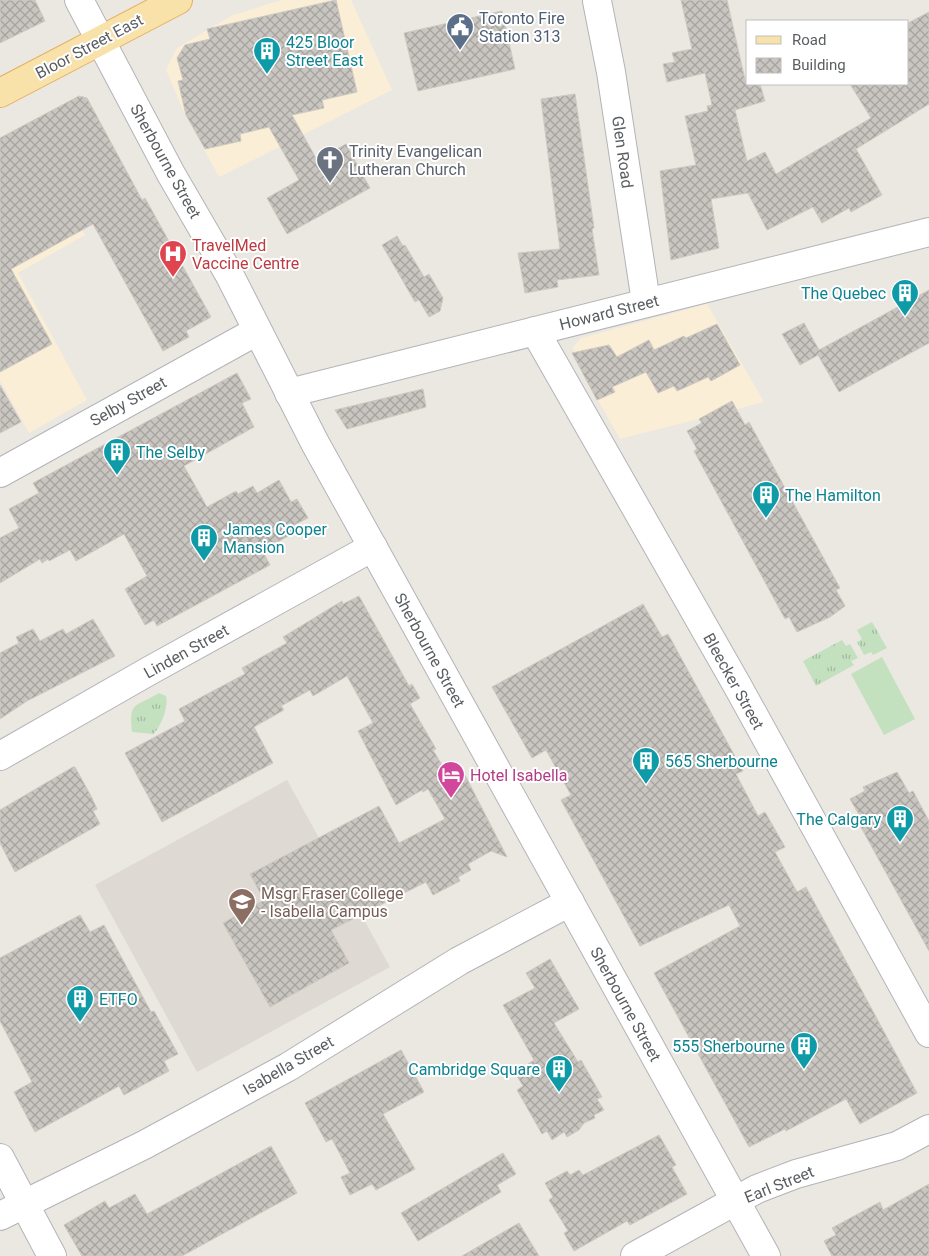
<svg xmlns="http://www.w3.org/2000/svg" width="929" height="1256" font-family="Roboto,sans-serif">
<defs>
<pattern id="park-tufts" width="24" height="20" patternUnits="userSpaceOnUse" patternTransform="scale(1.25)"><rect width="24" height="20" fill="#c3e1bf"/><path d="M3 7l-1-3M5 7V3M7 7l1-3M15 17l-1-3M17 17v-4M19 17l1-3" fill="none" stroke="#a1ba9f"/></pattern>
<pattern id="building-cross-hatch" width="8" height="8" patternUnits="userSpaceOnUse" patternTransform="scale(1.25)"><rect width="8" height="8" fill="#c9c5c0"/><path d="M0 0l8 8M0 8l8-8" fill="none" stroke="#a6a39f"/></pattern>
</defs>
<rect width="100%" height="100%" fill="#ebe8e1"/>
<g fill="#faeed7">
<polygon points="281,0 351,0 392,90 219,177 184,112 166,70 177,48 231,16"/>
<polygon points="25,125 85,235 18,273 87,400 29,433 0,381 0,139"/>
<polygon points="707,304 764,402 620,439 575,360 573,347 581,338"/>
</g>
<polygon fill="#ded9d2" points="287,780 390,967 197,1072 95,885"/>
<g fill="url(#park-tufts)">
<polygon points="872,622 887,648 873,655 871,652 864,655 857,642 862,639 857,630"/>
<polygon points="842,640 846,646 850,644 858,658 851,661 854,665 816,686 803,661"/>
<path d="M159 693 166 696C169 705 161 728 153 734L132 732C129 701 134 708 159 693Z"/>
</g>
<polygon fill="#c3e1bf" points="882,657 915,719 884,735 851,674"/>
<g fill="url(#building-cross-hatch)" stroke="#cfc9c0">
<polygon points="0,0 35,0 45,21 0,43"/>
<polygon points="336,0 357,92 322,100 324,108 292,115 317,160 346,144 370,188 287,234 267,198 299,180 269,127 240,134 241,141 205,149 186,115 178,81 183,80 177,58 185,45 210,39 207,29"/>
<polygon points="681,0 727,0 746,84 760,84 765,101 735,110 747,161 765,152 776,174 871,118 850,84 908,84 908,23 929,12 929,104 856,149 882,195 851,212 849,208 822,223 813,207 767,230 748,193 711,199 719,248 671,260 660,171 696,165 685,116 708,111 707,106 712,105 705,73 667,82 663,64 675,62 672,53 692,49"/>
<polygon points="502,11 515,69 418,91 404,33"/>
<polygon points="575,94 594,228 592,229 599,275 557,280 558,287 525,293 518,253 560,249 541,99"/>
<polygon points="79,96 87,98 142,200 145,198 211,317 186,331 189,337 163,351 93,224 11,269 52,344 0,372 0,138"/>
<polygon points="397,236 403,246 405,245 424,277 429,274 443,298 440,311 429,317 419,300 415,302 382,245"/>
<polygon points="929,290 929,343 839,392 818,355 800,365 782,334 804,323 819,350"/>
<polygon points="717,324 740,365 711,381 708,377 677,391 674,386 658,393 646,372 612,387 615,392 597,400 572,353 609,345 617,357 649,340 654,350 684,336 686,338"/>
<polygon points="237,373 251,399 242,403 254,427 184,466 207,507 236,491 238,494 253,486 257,493 279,480 291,502 297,499 308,518 294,525 298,531 262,550 270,565 157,626 154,620 145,625 125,589 147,576 124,534 76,561 70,550 49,561 48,559 42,563 40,559 0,583 0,538 19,528 9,509 39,493 33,483"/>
<polygon points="0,385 21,422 0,433"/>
<polygon points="423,389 426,407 347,429 335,410"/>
<polygon points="732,401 745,425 749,422 779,477 840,588 836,590 845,606 830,617 797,632 789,617 785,619 694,451 697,449 687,431 702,423 699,419"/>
<polygon points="359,596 409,686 412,684 420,698 410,704 436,749 433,750 451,780 464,773 507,857 491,851 468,864 471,870 458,877 460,881 433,895 426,882 331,930 349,963 270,1007 223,923 264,900 250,874 379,806 399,843 445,819 428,789 423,792 422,790 396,805 358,731 373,723 347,676 313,696 310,690 281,706 284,710 254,727 273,763 162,822 125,753 185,721 179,709 245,674 242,668 287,643 283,637 342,601 343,604"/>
<polygon points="643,604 662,637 668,634 743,771 736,774 758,816 765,812 785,847 775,852 797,892 806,887 917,1093 860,1124 846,1099 786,1131 785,1129 749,1147 654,973 740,926 729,905 640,946 561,800 571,795 546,750 532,758 492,687"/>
<polygon points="93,619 115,656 27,701 0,719 0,653 19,643 16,637 33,629 40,641 63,629 66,634"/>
<polygon points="73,767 75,767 91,796 97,809 93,811 100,824 15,872 0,843 0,810"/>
<polygon points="897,772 909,793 913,791 929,821 929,951 857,820 861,818 850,799 865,791 863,787"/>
<polygon points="80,915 90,932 104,925 151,1012 154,1011 178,1054 164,1061 169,1071 124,1095 119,1086 35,1132 14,1092 32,1082 0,1021 0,958"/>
<polygon points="550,959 579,1009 554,1023 578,1062 581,1060 602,1097 597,1099 604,1110 594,1115 595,1118 584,1123 579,1130 567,1137 564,1132 552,1140 547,1131 542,1134 517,1090 523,1086 517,1076 530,1069 528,1064 534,1060 503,1005 535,988 526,973"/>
<polygon points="401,1050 424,1092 383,1114 415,1169 376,1190 372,1184 350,1195 341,1177 350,1173 332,1139 326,1142 305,1103"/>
<polygon points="659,1135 676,1165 672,1167 687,1194 630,1225 627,1221 574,1251 564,1233 568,1231 549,1200 553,1197 545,1183 567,1171 570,1175 579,1170 583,1175"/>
<polygon points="271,1146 297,1193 182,1256 82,1256 64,1225 105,1201 109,1208 135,1194 147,1214"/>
<polygon points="503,1153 516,1174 497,1185 501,1192 418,1241 401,1213"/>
<polygon points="929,1184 929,1256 832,1256 824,1241 836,1235 832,1228 880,1202 883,1210"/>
<polygon points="519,1223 539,1256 462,1256"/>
</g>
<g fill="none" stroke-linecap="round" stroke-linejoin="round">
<defs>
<g id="minor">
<polyline points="79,0 171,174 229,274 315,443 766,1256"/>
<polyline points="597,1 611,72 646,302"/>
<polyline points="535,331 737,685 929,1033"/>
<polyline points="289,393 929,232"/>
<polyline points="0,473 257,331"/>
<polyline points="0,756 149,671 373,547"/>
<polyline points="0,1158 52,1256"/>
<polyline points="0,1216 144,1145 288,1067 459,961 570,902"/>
<polyline points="635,1256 757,1189 796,1174 897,1146 929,1129"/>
</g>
<polyline id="major" points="0,93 178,0"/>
</defs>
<use href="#minor" stroke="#b2b4b8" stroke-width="30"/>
<use href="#major" stroke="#e5b061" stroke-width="30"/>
<use href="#minor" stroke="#fff" stroke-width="28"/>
<use href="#major" stroke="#f8e2aa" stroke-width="28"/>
</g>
<defs>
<symbol id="civic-pin" viewBox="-11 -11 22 30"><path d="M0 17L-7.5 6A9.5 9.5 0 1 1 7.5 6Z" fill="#5c6f8a" stroke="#fff"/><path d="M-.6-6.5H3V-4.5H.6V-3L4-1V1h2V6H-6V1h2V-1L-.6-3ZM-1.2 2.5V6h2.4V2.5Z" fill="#fff"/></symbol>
<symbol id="building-pin" viewBox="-11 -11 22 30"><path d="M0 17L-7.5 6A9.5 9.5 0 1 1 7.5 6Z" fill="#0f9aa8" stroke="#fff"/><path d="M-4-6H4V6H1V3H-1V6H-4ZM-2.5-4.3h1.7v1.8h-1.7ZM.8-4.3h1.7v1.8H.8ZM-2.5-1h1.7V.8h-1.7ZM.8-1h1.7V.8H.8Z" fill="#fff"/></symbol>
<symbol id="church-pin" viewBox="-11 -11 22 30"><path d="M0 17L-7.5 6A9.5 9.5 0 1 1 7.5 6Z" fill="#6b7280" stroke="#fff"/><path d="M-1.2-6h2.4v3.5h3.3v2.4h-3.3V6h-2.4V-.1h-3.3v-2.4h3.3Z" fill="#fff"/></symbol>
<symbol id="hospital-pin" viewBox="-11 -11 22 30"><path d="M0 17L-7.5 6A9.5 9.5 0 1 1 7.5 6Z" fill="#e0444e" stroke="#fff"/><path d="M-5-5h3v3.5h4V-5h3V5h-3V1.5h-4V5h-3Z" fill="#fff"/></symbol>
<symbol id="hotel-pin" viewBox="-11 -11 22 30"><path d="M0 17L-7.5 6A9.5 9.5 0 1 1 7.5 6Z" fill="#d1479c" stroke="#fff"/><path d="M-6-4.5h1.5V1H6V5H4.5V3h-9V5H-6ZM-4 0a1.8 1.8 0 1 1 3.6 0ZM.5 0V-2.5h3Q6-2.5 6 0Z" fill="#fff"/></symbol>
<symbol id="school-pin" viewBox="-11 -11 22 30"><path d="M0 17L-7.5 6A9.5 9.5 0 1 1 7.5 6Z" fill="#8d6e63" stroke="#fff"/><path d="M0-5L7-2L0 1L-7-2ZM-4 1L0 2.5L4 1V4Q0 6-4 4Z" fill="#fff"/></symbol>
</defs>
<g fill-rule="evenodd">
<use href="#civic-pin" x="444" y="11" width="32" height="43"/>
<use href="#building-pin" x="251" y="35" width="32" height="43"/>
<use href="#church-pin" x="314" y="144" width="32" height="43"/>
<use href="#hospital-pin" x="157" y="238" width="32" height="43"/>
<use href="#building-pin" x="889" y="277" width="32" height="43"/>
<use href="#building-pin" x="101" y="436" width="32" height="43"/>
<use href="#building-pin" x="750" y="479" width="32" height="43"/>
<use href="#building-pin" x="188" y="522" width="32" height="43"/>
<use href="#building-pin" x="630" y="745" width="32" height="43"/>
<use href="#hotel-pin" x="435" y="759" width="32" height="43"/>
<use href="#building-pin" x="884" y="803" width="32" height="43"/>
<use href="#school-pin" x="226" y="886" width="32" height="43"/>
<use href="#building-pin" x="64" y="983" width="32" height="43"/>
<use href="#building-pin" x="788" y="1030" width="32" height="43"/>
<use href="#building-pin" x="543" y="1053" width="32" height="43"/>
</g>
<g text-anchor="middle" stroke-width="4" stroke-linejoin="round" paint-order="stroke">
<g font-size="16" fill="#4e5e75" stroke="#fff" text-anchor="start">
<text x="479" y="24">Toronto Fire<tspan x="479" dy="18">Station 313</tspan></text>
</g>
<g font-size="16" fill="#0d838f" stroke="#fff" text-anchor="start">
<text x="286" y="48">425 Bloor<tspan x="286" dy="18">Street East</tspan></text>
<text x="886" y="299" text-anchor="end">The Quebec</text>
<text x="136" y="458">The Selby</text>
<text x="785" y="501">The Hamilton</text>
<text x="223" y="535">James Cooper<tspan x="223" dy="18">Mansion</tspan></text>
<text x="665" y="767">565 Sherbourne</text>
<text x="881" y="825" text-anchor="end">The Calgary</text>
<text x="99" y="1005">ETFO</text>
<text x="785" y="1052" text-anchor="end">555 Sherbourne</text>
<text x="540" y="1075" text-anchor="end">Cambridge Square</text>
</g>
<g font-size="16" fill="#5a5e61" stroke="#fff">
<text transform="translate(89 46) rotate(-28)" y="6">Bloor Street East</text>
<text transform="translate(623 152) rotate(82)" y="6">Glen Road</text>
<text transform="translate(166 161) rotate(61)" y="6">Sherbourne Street</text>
<text transform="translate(609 312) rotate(-14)" y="6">Howard Street</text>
<text transform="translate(128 401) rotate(-29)" y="6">Selby Street</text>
<text transform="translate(430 650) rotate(61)" y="6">Sherbourne Street</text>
<text transform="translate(186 651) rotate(-29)" y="6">Linden Street</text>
<text transform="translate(734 681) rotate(61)" y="6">Bleecker Street</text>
<text transform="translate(626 1004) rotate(61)" y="6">Sherbourne Street</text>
<text transform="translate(288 1065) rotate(-30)" y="6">Isabella Street</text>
<text transform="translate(779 1184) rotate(-22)" y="6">Earl Street</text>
</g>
<g font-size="16" fill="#5b616d" stroke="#fff" text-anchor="start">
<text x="349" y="157">Trinity Evangelican<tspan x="349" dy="18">Lutheran Church</tspan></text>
</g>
<g font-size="16" fill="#be3a42" stroke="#fff" text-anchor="start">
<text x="192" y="251">TravelMed<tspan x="192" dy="18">Vaccine Centre</tspan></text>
</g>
<g font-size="16" fill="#b23c85" stroke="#fff" text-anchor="start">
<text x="470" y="781">Hotel Isabella</text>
</g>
<g font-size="16" fill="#785e54" stroke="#fff" text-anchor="start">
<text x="261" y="899">Msgr Fraser College<tspan x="261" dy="18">- Isabella Campus</tspan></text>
</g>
</g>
<rect x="746" y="20" width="162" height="65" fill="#ffffff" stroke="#bdbfc0"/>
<rect x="756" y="36" width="25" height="8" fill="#f8e2aa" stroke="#bdbfc0"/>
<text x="792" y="45" font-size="15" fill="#5a5e61">Road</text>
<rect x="756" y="58" width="25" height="15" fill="url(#building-cross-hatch)" stroke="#bdbfc0"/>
<text x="792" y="70" font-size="15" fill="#5a5e61">Building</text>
</svg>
